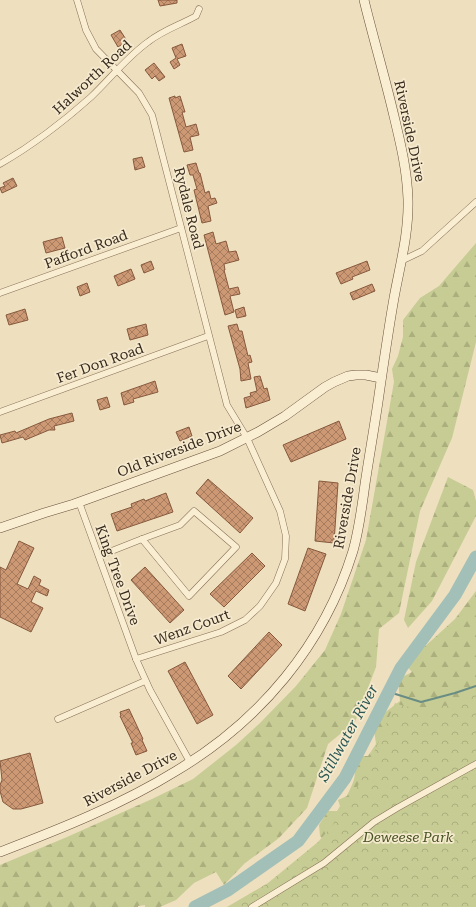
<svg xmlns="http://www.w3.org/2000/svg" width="476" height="907" font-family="'Roboto Serif',serif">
<defs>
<pattern id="forest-firs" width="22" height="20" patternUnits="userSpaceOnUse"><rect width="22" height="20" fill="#c6cc93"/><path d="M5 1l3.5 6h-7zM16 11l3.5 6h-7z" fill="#abaf7e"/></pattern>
<pattern id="park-crowns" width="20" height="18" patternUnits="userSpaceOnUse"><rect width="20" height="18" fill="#c6cc93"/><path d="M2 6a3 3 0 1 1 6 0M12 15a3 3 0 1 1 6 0" fill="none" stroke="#abaf7e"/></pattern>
<pattern id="building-cross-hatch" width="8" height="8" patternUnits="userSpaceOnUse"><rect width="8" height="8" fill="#cd9874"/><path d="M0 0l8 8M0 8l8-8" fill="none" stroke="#a77c5e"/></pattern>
</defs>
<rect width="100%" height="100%" fill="#eedfbf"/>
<g fill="url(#forest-firs)">
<polygon points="476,243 476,342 452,438 420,511 399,613 379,629 376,667 355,722 328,744 307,808 279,838 245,863 224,885 216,872 194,883 176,900 160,907 145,907 145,905 138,906 138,907 0,907 0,865 67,837 152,799 193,779 236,745 260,723 296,686 325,650 341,614 366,540 394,382 392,369 398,356 403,337 403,320 420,298 439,286"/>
<polygon points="448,477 473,490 476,501 476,516 432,601 408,628 404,620 416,562"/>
<path d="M476 591V748L332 851 320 836 319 825 328 811H337L340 806 338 800 347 796C354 781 358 775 352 759L358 756H368L376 744 374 729 383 714 400 701 398 679 412 672 403 662 409 651H420L455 619Z"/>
</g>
<polygon fill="url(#park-crowns)" points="476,686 476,907 227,907 268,883 318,842 345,811 370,762 395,703 404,706 427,710 468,700"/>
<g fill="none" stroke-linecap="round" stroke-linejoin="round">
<polyline stroke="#698d84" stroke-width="2" points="389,692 421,702 455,693 476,686"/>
<polyline stroke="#a2c0b7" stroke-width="13" points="195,907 228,890 298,841 345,778 401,668 455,595 476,557"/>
</g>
<g fill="url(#building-cross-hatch)" stroke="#86593d">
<polygon points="158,0 177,0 177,3 160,6"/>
<polygon points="120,30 127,41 118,47 111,35"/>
<polygon points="182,44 186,56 177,59 180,65 174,69 170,62 176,58 172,48"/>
<polygon points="154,63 165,77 159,81 155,76 152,79 145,70"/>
<polygon points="175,96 175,98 180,96 185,112 182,112 186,127 196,124 199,135 190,137 193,150 184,152 169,98"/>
<polygon points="142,157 145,167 135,170 133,159"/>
<polygon points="196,163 199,173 200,173 205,193 209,191 211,199 215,198 217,203 208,206 211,221 202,223 194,190 197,189 193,175 190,175 187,165"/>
<polygon points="13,178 17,186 2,193 0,188 5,186 3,183"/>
<polygon points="213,232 216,244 226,241 229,252 236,251 239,260 224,264 225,270 224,270 229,289 238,287 240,294 230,296 234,312 225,315 204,235"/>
<polygon points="62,237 65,248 46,253 43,242"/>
<polygon points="151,261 154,269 144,273 141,265"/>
<polygon points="367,261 370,270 352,277 353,279 341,284 336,273"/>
<polygon points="131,269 135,279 118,286 114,276"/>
<polygon points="87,283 90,292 80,296 77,287"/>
<polygon points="372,284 375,291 353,300 350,293"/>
<polygon points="244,307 246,316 237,318 235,310"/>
<polygon points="25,309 28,320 9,325 6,315"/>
<polygon points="146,324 148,335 130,340 127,329"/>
<polygon points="237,324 239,331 242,331 248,356 250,355 252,362 248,363 251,379 241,381 240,369 228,326"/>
<polygon points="260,376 264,389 267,388 270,400 246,408 244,398 251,396 250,393 257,391 254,377"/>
<polygon points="155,381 158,392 133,399 134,402 124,405 121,393"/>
<polygon points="107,397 110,407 100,410 97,400"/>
<polygon points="72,413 74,421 54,426 55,430 49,430 25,440 23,437 2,443 0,435 15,431 16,433 49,419"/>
<polygon points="339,421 346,439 291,462 283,445"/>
<polygon points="189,427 192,436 180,441 176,432"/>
<polygon points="208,479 253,518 240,533 196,493"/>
<polygon points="319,481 338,483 334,543 315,541"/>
<polygon points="166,493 173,512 117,531 111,514 132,507 131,504 144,499 145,501"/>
<polygon points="19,541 34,548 17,584 28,589 34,576 41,580 39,585 49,590 47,596 36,591 31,602 43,608 31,632 0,617 0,567 6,570"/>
<polygon points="308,548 326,554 305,611 288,604"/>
<polygon points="252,553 265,566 224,607 210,594"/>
<polygon points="145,567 184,610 170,623 131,580"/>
<polygon points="269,632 282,645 241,689 228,676"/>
<polygon points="185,662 213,715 197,724 168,671"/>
<polygon points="129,709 143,739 142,740 147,751 136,755 131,743 133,743 120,716 121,716 120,712"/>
<polygon points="30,753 43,803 21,809 13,809 3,802 0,791 0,785 2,780 0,761"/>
</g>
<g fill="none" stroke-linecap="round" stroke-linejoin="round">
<defs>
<g id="street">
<polyline points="77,0 86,30 96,49 139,93 152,115 227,405 247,438 280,511 286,536 285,559 276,583 260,606 245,620 221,632 136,659"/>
<path d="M0 164C33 145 63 122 91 97 110 79 127 57 148 42 163 30 180 25 196 16L199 9"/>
<polyline points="401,261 422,251 476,202"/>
<polyline points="0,293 181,228"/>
<polyline points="0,412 208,336"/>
<polyline points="79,502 136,659 150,690 190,762"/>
<polygon points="194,511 236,547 189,596 142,539 180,525"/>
<polyline points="99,556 142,539"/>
<polyline points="58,719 145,681"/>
<polyline points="252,907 324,863 374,822 397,808 476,764"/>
</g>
<g id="secondary">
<polyline points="0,528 44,513 74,504 220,451 258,432 285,416 325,387 334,382 348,376 356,375 366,375 381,378"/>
<path d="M0 852C60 829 121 805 176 771 260 721 324 645 353 551 359 530 362 507 365 484 369 457 374 429 378 402 383 367 388 332 394 298 400 265 409 233 408 199 407 169 400 141 393 112 384 74 373 37 364 0"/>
</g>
</defs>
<use href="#street" stroke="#877057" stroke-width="7"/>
<use href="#secondary" stroke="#68513b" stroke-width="10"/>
<use href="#street" stroke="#f9edd2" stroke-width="6"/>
<use href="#secondary" stroke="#f9edd2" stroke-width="9"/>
</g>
<g text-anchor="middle" stroke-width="3.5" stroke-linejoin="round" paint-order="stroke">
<g font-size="14" fill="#36281c" stroke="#f5eace">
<text transform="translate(92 77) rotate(-43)" y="5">Halworth Road</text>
<text transform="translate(410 131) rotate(78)" y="5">Riverside Drive</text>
<text transform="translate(189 208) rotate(76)" y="5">Rydale Road</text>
<text transform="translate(86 249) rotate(-20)" y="5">Pafford Road</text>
<text transform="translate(100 363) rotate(-20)" y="5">Fer Don Road</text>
<text transform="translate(179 449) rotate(-21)" y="5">Old Riverside Drive</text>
<text transform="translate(347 498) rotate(-80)" y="5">Riverside Drive</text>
<text transform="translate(118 575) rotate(70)" y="5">King Tree Drive</text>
<text transform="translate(192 627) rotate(-20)" y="5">Wenz Court</text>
<text transform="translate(130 778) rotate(-28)" y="5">Riverside Drive</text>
</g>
<g font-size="14" font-style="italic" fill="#475222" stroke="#f5eace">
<text x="408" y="842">Deweese Park</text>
</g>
<g font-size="15" font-style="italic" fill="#2b5653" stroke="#f5eace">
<text transform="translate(348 733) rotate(-61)" y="5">Stillwater River</text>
</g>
</g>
</svg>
